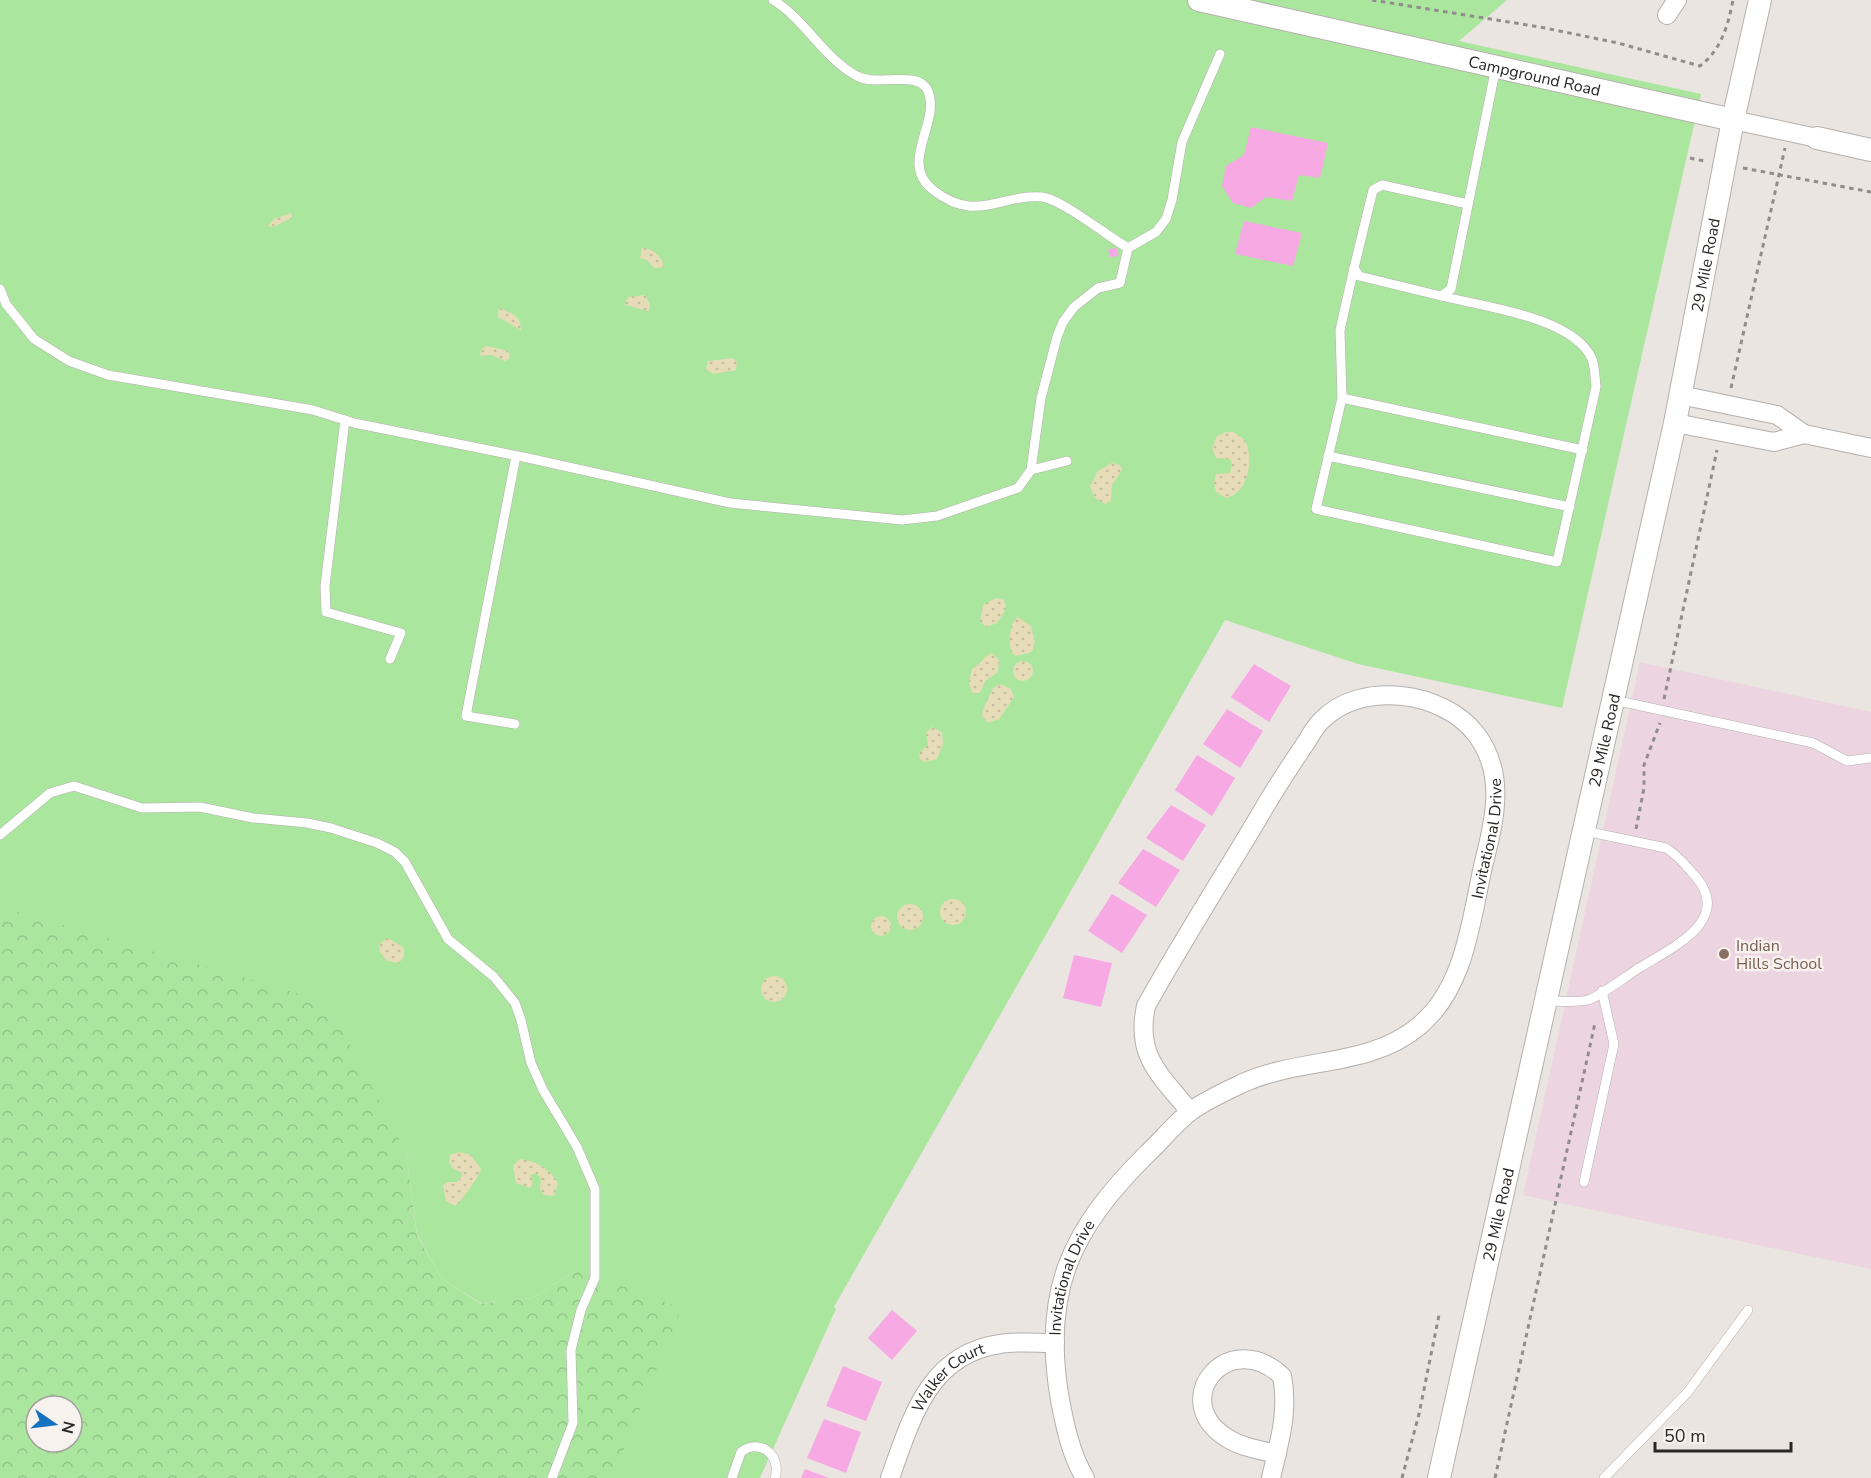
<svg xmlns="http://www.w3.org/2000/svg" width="1871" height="1478" font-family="'Nunito Sans',sans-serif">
<defs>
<pattern id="forest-crowns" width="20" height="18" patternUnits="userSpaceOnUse" patternTransform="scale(1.5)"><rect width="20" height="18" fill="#abe69f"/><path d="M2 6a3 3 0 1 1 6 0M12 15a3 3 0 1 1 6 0" fill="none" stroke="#93c589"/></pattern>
<pattern id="sand-dots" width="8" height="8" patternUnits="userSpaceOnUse" patternTransform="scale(1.5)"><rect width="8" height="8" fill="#e6dcb7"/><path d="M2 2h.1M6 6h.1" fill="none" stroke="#c5bd9d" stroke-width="1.8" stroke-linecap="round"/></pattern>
</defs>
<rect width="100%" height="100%" fill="#eae5e1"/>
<polygon fill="#ecd5e0" points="1640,662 1871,712 1871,1269 1523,1195"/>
<polygon fill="#abe69f" points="0,0 1507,0 1459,41 1701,94 1562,708 1358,664 1225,620 834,1307 836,1309 760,1478 592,1478 578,1270 532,1298 482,1304 441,1278 417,1234 406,1152 0,934"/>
<path fill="url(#forest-crowns)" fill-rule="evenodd" d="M0 907 327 1002 406 1152 417 1235 441 1278 481 1304 532 1298 578 1270 682 1308 612 1478H0ZM36 1406H72V1442H36Z"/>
<g fill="url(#sand-dots)">
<polygon points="291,213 292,218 273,227 268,226 274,219"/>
<path d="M642 248C652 248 664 257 663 267L654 268 647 260 640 258Z"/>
<polygon points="645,295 650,304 649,311 625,305 628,297"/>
<path d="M499 308C511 313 521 315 521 330L498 317Z"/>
<polygon points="486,346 508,351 510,358 505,361 491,355 480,356 481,350"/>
<polygon points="733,358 737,362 736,370 713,374 706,369 708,361"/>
<path d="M1226 432H1233L1244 439C1255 456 1249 494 1226 498L1216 492 1214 482 1216 474 1230 473 1232 464 1230 459 1216 458 1212 448 1217 436Z"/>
<polygon points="1112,463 1120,465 1122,470 1112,485 1111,501 1105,504 1094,497 1090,486 1098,471"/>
<polygon points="996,598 1004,600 1006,609 997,623 986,627 980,621 983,605"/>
<path d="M1018 617 1031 626 1035 642 1032 652 1016 656 1012 653C1008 643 1009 623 1018 617Z"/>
<path d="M992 653 999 660 998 672 985 681 980 693H972L969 682 972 669C981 665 983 656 992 653Z"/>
<circle cx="1023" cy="671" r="10"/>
<path d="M1001 684 1011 689 1014 697 999 719 988 723 982 715C982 710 990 695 993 688Z"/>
<polygon points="932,727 942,732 943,744 937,759 925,762 920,759 919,753 928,745 926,733"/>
<circle cx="953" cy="912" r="13"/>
<circle cx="910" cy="917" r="13"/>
<circle cx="881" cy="926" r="10"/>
<polygon points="388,938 404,948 404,956 399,963 387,961 380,952 379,944"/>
<circle cx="774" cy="989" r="13"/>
<path d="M460 1152 471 1155 481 1169C480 1175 460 1203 455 1206L446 1201 443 1186 447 1182H457L462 1176 461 1172 453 1169 449 1162 450 1155Z"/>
<path d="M520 1159C536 1161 549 1168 558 1183L554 1196 543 1195 540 1189 541 1179 536 1173 530 1175 533 1182 530 1188 516 1183 513 1166Z"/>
</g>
<g fill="#f7a9e3">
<polygon points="1251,127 1328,143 1320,178 1299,175 1292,201 1266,197 1251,208 1233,203 1222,186 1226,166 1244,155"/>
<polygon points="1244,221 1302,233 1293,266 1235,254"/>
<polygon points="1116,247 1119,255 1111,258 1108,250"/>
<polygon points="1254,664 1291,686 1269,722 1231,697"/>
<polygon points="1227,709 1263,731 1240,768 1203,744"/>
<polygon points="1197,755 1235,778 1212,816 1175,790"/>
<polygon points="1171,805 1206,825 1183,861 1146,838"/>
<polygon points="1143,849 1180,870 1156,907 1118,883"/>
<polygon points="1112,894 1147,915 1122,953 1088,931"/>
<polygon points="1074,955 1112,963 1101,1007 1063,998"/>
<polygon points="892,1310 917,1331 892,1360 868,1338"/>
<polygon points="843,1366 882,1382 866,1421 826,1406"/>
<polygon points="824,1419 861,1432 846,1473 807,1458"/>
<polygon points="805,1469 829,1478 801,1478"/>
</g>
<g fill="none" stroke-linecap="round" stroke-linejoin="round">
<defs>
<g id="service">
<path d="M773 0C806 20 823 58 857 76 876 87 919 69 928 91 941 122 898 163 933 190 977 224 999 194 1042 197 1061 199 1109 237 1128 248"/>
<polyline points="1468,204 1382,185 1373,190 1354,268 1359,276 1441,296 1451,289 1496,67"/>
<path d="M1354 268 1340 330 1342 398 1316 509 1557 562 1596 387C1595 378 1595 367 1592 359 1574 317 1481 306 1441 296"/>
<polyline points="0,289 6,304 34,339 69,361 108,375 313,410 354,423 528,458 730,503 902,520 937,516 1018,488 1031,470 1041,398 1057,337 1063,322 1074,307 1098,288 1120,283 1128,248 1156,232 1166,219 1172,200 1182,142 1220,54"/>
<polyline points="1342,398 1583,450"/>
<polyline points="345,420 325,586 326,612 401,633 390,659"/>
<polyline points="1328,456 1570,507"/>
<polyline points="1031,470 1067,461"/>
<polyline points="1614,700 1813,743 1847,761 1871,758"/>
<polyline points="515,724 466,716 516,456"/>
<polyline points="0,835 50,793 74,786 142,808 200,807 253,818 307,823 331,828 377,843 395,852 405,862 448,939 494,977 515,1003 521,1020 531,1063 543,1090 577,1147 595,1189 595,1278 581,1310 571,1350 573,1423 552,1478"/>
<path d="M1546 1001C1559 1001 1576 1003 1588 1000 1602 995 1625 977 1639 968 1671 948 1733 921 1696 877 1686 866 1679 856 1666 848L1585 831"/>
<polyline points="1584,1182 1614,1044 1602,991"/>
<path d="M732 1478 741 1452C760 1437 782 1456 775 1478"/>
<polyline points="1604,1478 1687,1393 1748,1310"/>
</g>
<g id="minor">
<polyline points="1667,15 1677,0"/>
<polyline points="1733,120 1817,138"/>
<polyline points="1680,395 1777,415 1804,434 1871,448"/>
<polyline points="1675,423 1774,442 1804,434"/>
<path id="s1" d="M890 1478C911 1420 928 1354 1000 1344 1017 1341 1037 1343 1055 1343"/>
<path id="s2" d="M1085 1478C1071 1455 1065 1426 1060 1400 1041 1291 1071 1229 1148 1153 1162 1140 1175 1123 1191 1111 1206 1100 1226 1091 1243 1083 1300 1057 1369 1068 1419 1026 1466 987 1471 918 1484 862 1495 819 1506 773 1476 734 1443 691 1361 680 1322 720 1315 726 1310 737 1305 744 1288 769 1272 794 1257 820 1220 882 1181 943 1146 1006 1135 1057 1161 1075 1190 1112"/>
<path d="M1271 1478C1279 1443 1289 1412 1282 1376 1229 1327 1169 1398 1224 1436 1239 1447 1260 1450 1277 1454"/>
</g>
<g id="tertiary">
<path id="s3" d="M1199 0 1733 120"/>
<polyline points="1817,138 1871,150"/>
<path id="s4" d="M1439 1478 1675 423 1733 120 1760 0"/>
</g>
</defs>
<use href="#service" stroke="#b5b0ad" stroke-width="10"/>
<use href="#minor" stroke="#b5b0ad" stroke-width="20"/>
<use href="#tertiary" stroke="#b5b0ad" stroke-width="24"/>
<g stroke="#918d8a" stroke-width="3" stroke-dasharray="4.5 4.5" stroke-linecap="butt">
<path d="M1372 0 1540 27 1618 43 1700 66C1721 50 1728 26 1733 0"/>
<polyline points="1690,158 1704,161"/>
<polyline points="1743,168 1871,192"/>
<polyline points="1731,388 1785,148"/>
<polyline points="1664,699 1717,450"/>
<polyline points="1636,829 1644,788 1644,765 1660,723"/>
<polyline points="1402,1478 1419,1414 1439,1315"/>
<polyline points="1495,1478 1595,1023"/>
</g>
<use href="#service" stroke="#fff" stroke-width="9"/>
<use href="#minor" stroke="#fff" stroke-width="18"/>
<use href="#tertiary" stroke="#fff" stroke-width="22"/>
</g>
<circle fill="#8d6e63" stroke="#f7f2ee" stroke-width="2" cx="1724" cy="954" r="6"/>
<g text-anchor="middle" stroke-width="5" stroke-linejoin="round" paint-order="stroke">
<g font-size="16" fill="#2a2827" stroke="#f7f2ee">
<text dy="6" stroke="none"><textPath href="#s3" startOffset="344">Campground Road</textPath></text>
<text dy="6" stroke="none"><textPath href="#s4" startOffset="1242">29 Mile Road</textPath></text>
<text dy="6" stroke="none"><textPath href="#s4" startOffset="756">29 Mile Road</textPath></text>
<text dy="6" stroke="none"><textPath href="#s2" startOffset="868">Invitational Drive</textPath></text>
<text dy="6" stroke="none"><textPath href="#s4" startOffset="270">29 Mile Road</textPath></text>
<text dy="6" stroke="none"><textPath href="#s2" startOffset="208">Invitational Drive</textPath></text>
<text dy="6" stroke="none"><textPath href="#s1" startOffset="120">Walker Court</textPath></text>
</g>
<g font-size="16" fill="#785e54" stroke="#f7f2ee" text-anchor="start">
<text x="1736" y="951">Indian<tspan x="1736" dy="18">Hills School</tspan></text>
</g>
</g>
<g transform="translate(54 1424) rotate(104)"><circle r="28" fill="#f7f2ee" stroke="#a5a19e" stroke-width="1.5"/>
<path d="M0-4.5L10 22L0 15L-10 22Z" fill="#1572bf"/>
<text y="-9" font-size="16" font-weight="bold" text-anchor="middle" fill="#2a2827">N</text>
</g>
<path d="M1655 1442v9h136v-9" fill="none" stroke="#2a2827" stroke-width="3"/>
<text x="1664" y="1442" font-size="18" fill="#2a2827" stroke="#f7f2ee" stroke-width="4.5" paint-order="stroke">50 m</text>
</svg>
